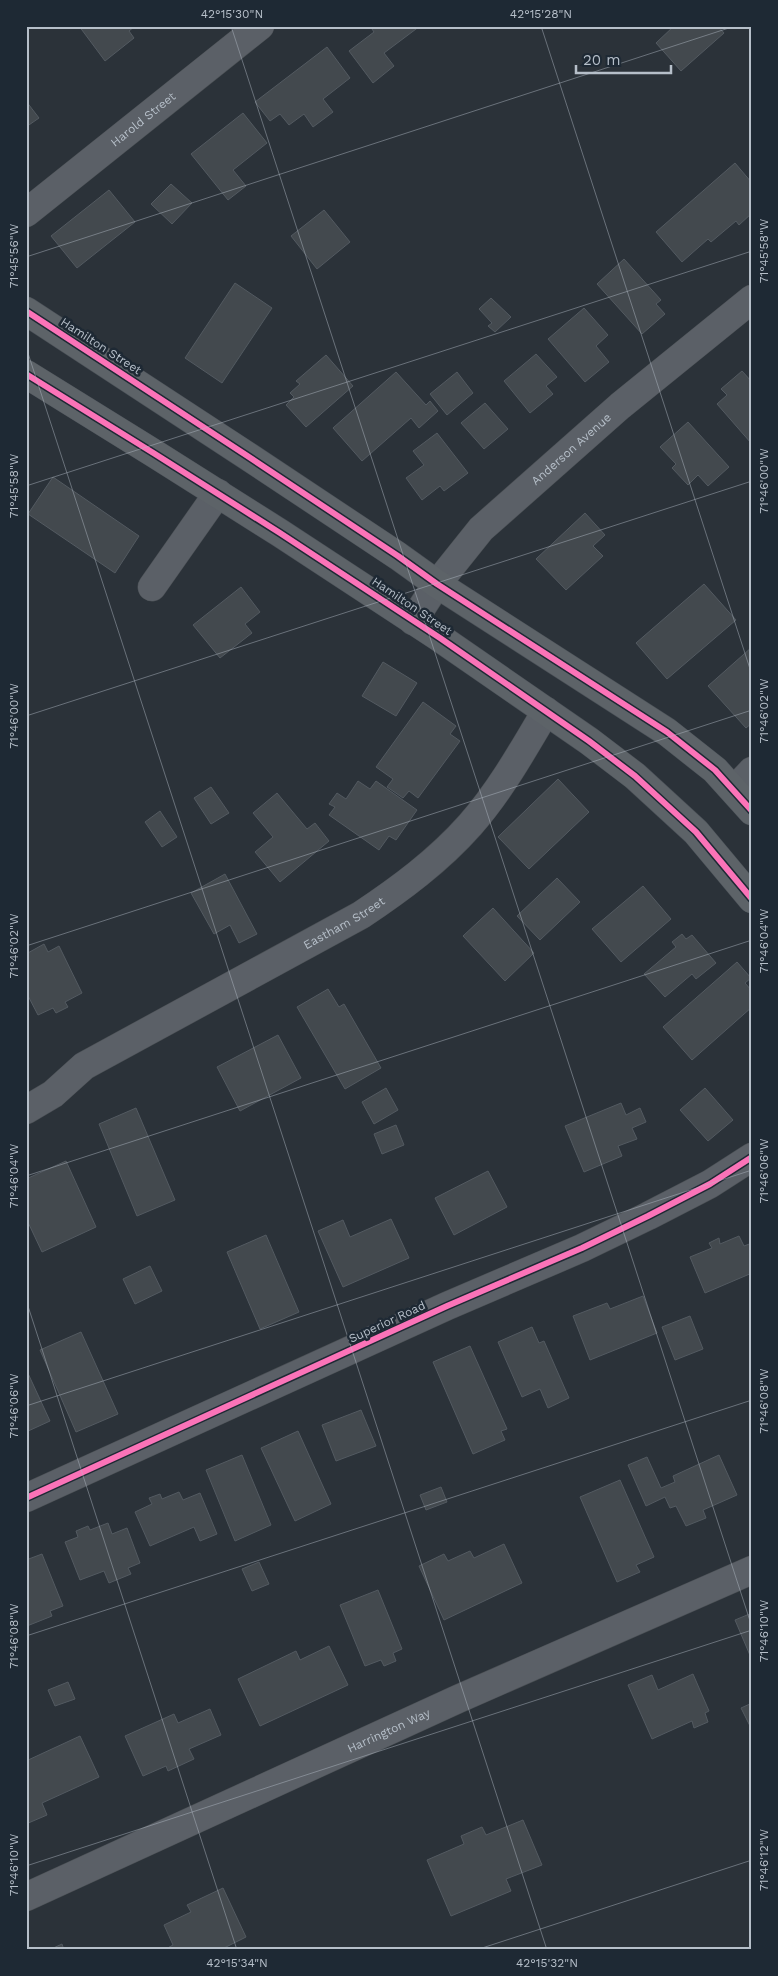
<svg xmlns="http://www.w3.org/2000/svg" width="778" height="1976" font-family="'Work Sans',sans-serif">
<rect width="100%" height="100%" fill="#2b3239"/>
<g fill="#43494e" stroke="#535a61">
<polygon points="79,26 135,26 129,31 134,38 105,61"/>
<polygon points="370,26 420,26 384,53 394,66 373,83 349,51 374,32"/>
<polygon points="674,26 718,26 724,33 681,71 656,43"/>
<polygon points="327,47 350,78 323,99 333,112 313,127 304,114 289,125 280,114 270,121 255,102"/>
<polygon points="26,101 39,118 26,127"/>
<polygon points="243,113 267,143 233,170 246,186 228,200 191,154"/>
<polygon points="735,163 752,183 752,213 739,225 736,221 711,242 708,239 682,262 656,232"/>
<polygon points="171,184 192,203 172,224 151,204"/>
<polygon points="109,190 135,222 77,268 51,236"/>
<polygon points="324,210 350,242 317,269 291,236"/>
<polygon points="624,259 661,300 656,304 665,314 642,334 597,284"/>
<polygon points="235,283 272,308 222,383 185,358"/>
<polygon points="491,298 511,317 495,332 488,326 492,323 479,309"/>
<polygon points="584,308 608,335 596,346 609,362 585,382 548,339"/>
<polygon points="536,354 557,377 546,386 553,394 530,413 504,381"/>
<polygon points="326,355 353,386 306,427 286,405 294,397 290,393 300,384 296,381"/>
<polygon points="742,371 752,382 751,443 717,404 727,395 721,389"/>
<polygon points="396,372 426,405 430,401 438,411 419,428 411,418 362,461 333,428"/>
<polygon points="457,372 473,393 447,415 430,394"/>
<polygon points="485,403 508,429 484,449 461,423"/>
<polygon points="688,422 729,467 708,486 698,475 688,485 672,468 676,464 660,447"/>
<polygon points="437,433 468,473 444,491 440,486 422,500 406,478 424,465 413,451"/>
<polygon points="53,477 139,536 115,573 28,514"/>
<polygon points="585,513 605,535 593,546 603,556 566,590 536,559"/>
<polygon points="704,584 736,620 667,679 636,643"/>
<polygon points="241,587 260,612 245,624 252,633 220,658 193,625"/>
<polygon points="752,647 752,723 746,728 708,686"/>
<polygon points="383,662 417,683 396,716 362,696"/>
<polygon points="423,702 456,726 450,734 460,741 418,798 409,791 403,798 387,787 393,779 376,767"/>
<polygon points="558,779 589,812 529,869 498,837"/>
<polygon points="358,781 370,789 376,781 417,810 396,840 389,836 379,850 329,815 335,807 329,804 337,793 346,799"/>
<polygon points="211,787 229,813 211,824 194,798"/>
<polygon points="277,793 307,829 315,823 329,841 280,882 255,852 273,837 253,813"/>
<polygon points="160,811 177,837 162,847 145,822"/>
<polygon points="225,874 257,934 239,943 230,925 214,934 191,893"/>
<polygon points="557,878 580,902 540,940 517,916"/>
<polygon points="643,886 671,919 621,962 592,929"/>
<polygon points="493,908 534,953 505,981 463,936"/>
<polygon points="682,934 686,939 692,935 716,963 696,979 692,974 665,997 644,974 676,947 672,942"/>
<polygon points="44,944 48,952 59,946 82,993 65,1002 68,1007 56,1013 53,1008 38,1015 26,992 26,964 28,963 26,954"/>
<polygon points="737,962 751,978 745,983 752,991 752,1007 692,1060 663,1027"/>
<polygon points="328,989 339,1007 344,1004 381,1068 345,1089 297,1007"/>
<polygon points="278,1035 301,1078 240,1111 217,1067"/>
<polygon points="386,1088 398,1110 374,1124 362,1102"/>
<polygon points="705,1088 733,1120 708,1141 680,1110"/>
<polygon points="621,1103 626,1115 640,1108 646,1122 632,1128 637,1139 618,1146 622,1156 584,1172 565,1126"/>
<polygon points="136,1108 175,1200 137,1216 99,1124"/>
<polygon points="396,1125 404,1145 382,1154 374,1134"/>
<polygon points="66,1161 96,1227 42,1252 26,1218 26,1179"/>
<polygon points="488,1171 507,1207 454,1235 435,1198"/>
<polygon points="391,1219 409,1258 343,1287 318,1231 343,1220 350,1237"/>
<polygon points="266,1235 299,1312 260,1329 227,1252"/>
<polygon points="739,1236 744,1246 752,1243 752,1273 705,1293 690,1257 712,1248 709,1243 719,1238 720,1244"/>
<polygon points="150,1266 162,1291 135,1304 123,1279"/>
<polygon points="643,1296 657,1333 590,1360 573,1316 607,1303 610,1309"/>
<polygon points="690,1316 703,1349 675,1360 662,1327"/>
<polygon points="532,1327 539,1343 544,1341 569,1398 548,1408 540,1389 522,1397 498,1342"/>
<polygon points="81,1332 118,1414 76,1432 40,1350"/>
<polygon points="470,1346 507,1429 501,1431 505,1440 473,1454 433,1362"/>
<polygon points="26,1369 50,1421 26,1432"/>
<polygon points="361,1410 376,1446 336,1461 322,1425"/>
<polygon points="298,1431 331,1504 295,1521 261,1448"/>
<polygon points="242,1455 271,1525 235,1541 206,1470"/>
<polygon points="719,1455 737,1495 703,1510 706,1518 686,1526 676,1506 670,1508 665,1497 646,1506 628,1465 647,1457 661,1488 675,1482 673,1476"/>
<polygon points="620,1480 654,1557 636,1565 640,1572 617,1582 580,1497"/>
<polygon points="441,1487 447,1502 426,1510 420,1495"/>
<polygon points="179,1492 183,1500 200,1493 217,1534 200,1541 194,1527 150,1546 135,1512 152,1504 149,1498 160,1494 162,1499"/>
<polygon points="108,1523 112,1534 127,1528 140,1563 128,1568 131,1574 109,1583 104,1571 80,1580 65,1542 78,1537 76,1531 88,1526 90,1530"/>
<polygon points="504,1544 522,1583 444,1620 419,1566 444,1554 448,1561 470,1551 474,1558"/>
<polygon points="42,1554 63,1606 50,1611 52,1616 27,1626 26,1560"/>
<polygon points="259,1562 269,1584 252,1591 242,1569"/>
<polygon points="378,1590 402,1649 393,1653 396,1661 384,1666 381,1660 365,1666 340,1605"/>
<polygon points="752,1613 752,1660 735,1620"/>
<polygon points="329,1646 348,1685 260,1726 238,1679 296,1651 300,1660"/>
<polygon points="693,1674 709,1711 705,1713 708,1722 694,1728 692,1721 652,1739 628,1685 652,1675 658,1690"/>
<polygon points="68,1682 75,1699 55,1706 48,1690"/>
<polygon points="752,1703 752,1730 741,1708"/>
<polygon points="210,1709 221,1735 189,1749 194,1759 168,1771 166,1766 143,1776 125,1736 174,1714 178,1723"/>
<polygon points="80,1736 99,1777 42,1803 47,1815 26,1824 26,1761"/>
<polygon points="523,1820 542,1865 506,1879 511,1891 451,1916 427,1860 464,1844 461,1836 482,1827 486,1835"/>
<polygon points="223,1888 246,1937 220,1950 164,1950 173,1945 164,1925 191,1912 187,1905"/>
<polygon points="62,1944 64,1950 49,1950"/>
</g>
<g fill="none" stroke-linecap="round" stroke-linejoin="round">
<defs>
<g id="minor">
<path id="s1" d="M26 213 260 26"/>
<polyline points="152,587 218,493"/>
<path id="s2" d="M413 621 437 584 481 529 620 406 752 299"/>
<polyline points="734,790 752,771"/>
<path id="s3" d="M26 1110 53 1094 84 1066 361 915C400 889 438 861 470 825 500 791 523 750 546 711"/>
<polyline points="26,1498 447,1306 582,1248 648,1216 710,1184 752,1157"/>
<path id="s4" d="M26 1897 458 1699 752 1570"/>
</g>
<g id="major">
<polyline points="26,311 249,457 398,556 437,584 667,732 715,770 752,811"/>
<polyline points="26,374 155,454 280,533 440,638 589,741 635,776 696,832 752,899"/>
</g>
</defs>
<use href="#minor" stroke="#494e53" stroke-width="29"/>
<use href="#major" stroke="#494f56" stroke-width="29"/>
<use href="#minor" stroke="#5b6067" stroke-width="28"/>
<use href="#major" stroke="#5d6368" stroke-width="28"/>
<defs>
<g id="cycleway">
<polyline points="26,311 249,457 398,556 437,584 667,732 715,770 752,811"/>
<polyline points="26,374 155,454 280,533 440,638 589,741 635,776 696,832 752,899"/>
<polyline points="26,1498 447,1306 582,1248 648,1216 710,1184 752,1157"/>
</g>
</defs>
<use href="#cycleway" stroke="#1e2934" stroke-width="9"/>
<use href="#cycleway" stroke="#fb73b8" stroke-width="6"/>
</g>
<path fill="none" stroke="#b6bfc9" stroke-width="1" stroke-opacity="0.45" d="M231 26 752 1627M541 26 752 675M26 27 27 26M26 257 735 26M26 347 547 1950M26 486 752 251M26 716 752 481M26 946 752 710M26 1176 752 940M26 1300 237 1950M26 1406 752 1170M26 1636 752 1400M26 1866 752 1630M476 1950 752 1860"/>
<g text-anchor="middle" stroke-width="5" stroke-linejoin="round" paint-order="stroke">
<g font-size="12" fill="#b6bfc9" stroke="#1e2934">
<text dy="4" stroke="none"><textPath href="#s1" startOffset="150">Harold Street</textPath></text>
<text transform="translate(101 346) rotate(33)" y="4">Hamilton Street</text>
<text dy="4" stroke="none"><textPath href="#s2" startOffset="235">Anderson Avenue</textPath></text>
<text transform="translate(412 606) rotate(34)" y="4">Hamilton Street</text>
<text dy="4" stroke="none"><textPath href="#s3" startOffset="370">Eastham Street</textPath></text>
<text transform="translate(387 1322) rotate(-25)" y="4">Superior Road</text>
<text dy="4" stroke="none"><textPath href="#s4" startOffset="399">Harrington Way</textPath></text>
</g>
</g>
<rect width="778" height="1976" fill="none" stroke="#1e2934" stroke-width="55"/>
<path d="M576 65v8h95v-8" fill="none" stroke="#b6bfc9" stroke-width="2.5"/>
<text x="583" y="65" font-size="15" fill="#b6bfc9" stroke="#1e2934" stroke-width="4" paint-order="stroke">20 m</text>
<rect x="28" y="28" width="722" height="1920" fill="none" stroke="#b6bfc9" stroke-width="2"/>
<g font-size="12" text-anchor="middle" fill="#b6bfc9">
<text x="232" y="18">42°15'30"N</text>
<text x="541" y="18">42°15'28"N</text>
<text transform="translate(764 251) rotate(-90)" y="4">71°45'58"W</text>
<text transform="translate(14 256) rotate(-90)" y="4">71°45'56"W</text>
<text transform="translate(764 481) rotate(-90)" y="4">71°46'00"W</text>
<text transform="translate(14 486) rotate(-90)" y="4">71°45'58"W</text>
<text transform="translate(764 711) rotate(-90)" y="4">71°46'02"W</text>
<text transform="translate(14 716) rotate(-90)" y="4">71°46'00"W</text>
<text transform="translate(764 941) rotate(-90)" y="4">71°46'04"W</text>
<text transform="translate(14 946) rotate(-90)" y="4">71°46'02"W</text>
<text transform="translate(764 1171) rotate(-90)" y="4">71°46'06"W</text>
<text transform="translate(14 1176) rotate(-90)" y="4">71°46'04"W</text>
<text transform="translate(764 1401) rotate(-90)" y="4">71°46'08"W</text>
<text transform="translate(14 1406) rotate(-90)" y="4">71°46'06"W</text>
<text transform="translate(764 1631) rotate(-90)" y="4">71°46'10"W</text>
<text transform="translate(14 1636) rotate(-90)" y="4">71°46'08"W</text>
<text transform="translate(764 1860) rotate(-90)" y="4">71°46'12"W</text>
<text transform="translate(14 1865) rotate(-90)" y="4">71°46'10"W</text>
<text x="237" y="1967">42°15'34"N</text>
<text x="547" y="1967">42°15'32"N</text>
</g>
</svg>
